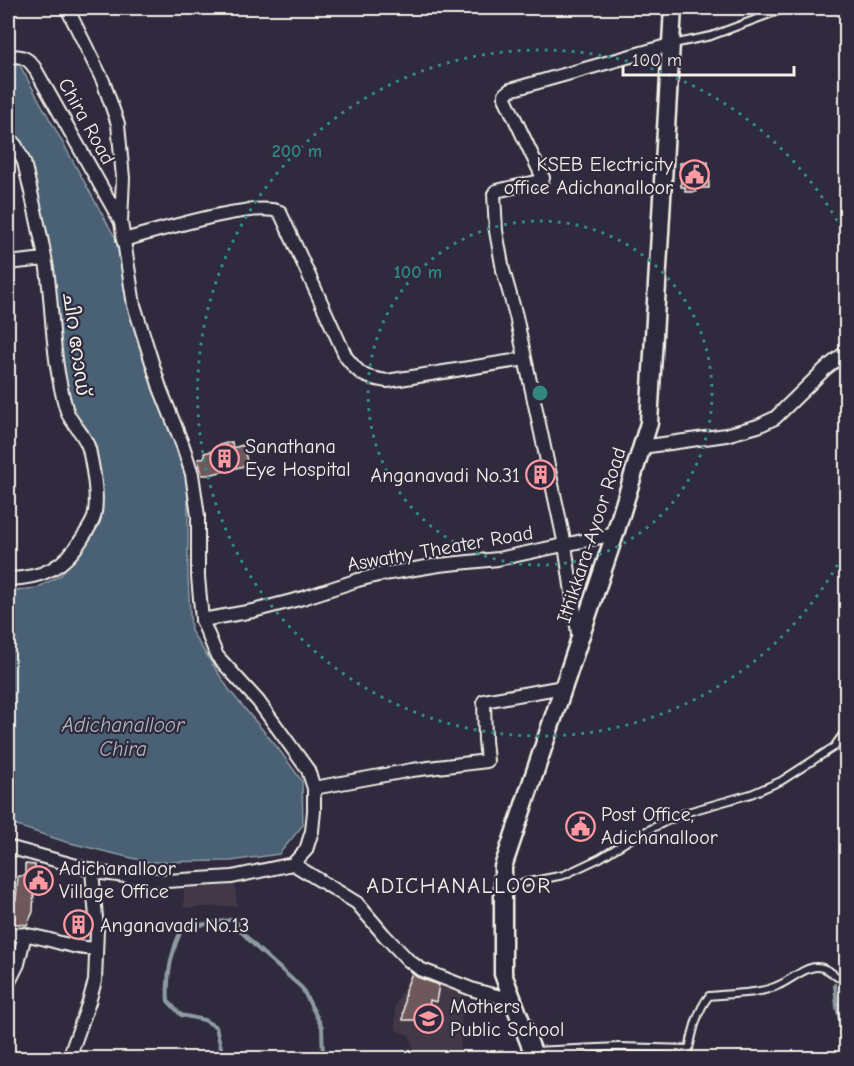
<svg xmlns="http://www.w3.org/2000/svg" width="854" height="1066" font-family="'Comic Neue','Noto Sans Malayalam',sans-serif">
<rect width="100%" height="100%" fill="#2f2a3d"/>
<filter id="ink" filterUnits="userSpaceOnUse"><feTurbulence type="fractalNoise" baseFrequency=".0167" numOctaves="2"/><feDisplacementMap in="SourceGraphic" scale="12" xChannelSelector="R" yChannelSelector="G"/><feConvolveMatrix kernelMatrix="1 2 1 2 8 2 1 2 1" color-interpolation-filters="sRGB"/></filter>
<g filter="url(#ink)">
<g fill="#423846">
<polygon points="235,885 237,906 184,908 184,889"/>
<polygon points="413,967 463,991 460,1050 443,1051 414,1050 409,1035 396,1030 395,1006"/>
</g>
<polygon fill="#4a6174" stroke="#8e9ba2" stroke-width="1.5" points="9,61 19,64 116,239 132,314 145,364 172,433 188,484 188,577 191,631 230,691 277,747 302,781 303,825 279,854 231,861 148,862 66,842 8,823 8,591 37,588 61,575 88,536 100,505 91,443 70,405 29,160 8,129 8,62"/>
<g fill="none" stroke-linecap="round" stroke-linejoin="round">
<g stroke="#8e9ba2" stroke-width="4">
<polyline points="835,985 837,1007 846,1044"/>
<path d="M222 1058 221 1048 216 1027 204 1020 181 1015 168 1001C166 975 171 952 182 928L236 919 238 928 257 948 302 988 322 1027 323 1058"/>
</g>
</g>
<g fill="#6e595c" stroke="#f4f1e8" stroke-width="1.5">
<polygon points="708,162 709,188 696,188 696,192 685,192 685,187 681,187 680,163"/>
<polygon points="232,442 233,448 243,445 248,465 209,475 202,475 198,459 205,457 204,453 220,449 219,445"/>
<polygon points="587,819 589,831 573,832 571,820"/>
<polygon points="25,864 35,865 33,912 27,925 8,923 8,899 16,900 18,876 25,876"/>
<polygon points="84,914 86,935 73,936 72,915"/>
<polygon points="412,973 417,977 439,985 436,1002 430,1000 428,1020 403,1020 405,991"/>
</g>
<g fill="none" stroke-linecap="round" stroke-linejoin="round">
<defs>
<g id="service">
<polyline points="673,44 711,36 786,8"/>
<polyline points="503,887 564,875 600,858 636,836 684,813 751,794 781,781 834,747 846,730"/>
<path d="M533 1051 619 1047 689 1049C693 1031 697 1011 709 996 731 993 759 995 779 985 789 981 806 966 817 967 825 967 831 972 837 977"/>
</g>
<g id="minor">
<path d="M8 57C20 55 27 57 34 67L121 222"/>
<path d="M8 136 16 146 24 162C32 197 41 233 47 269 52 305 52 342 59 378 61 389 64 403 68 414 74 426 85 435 89 449 93 468 99 498 94 517 92 524 87 531 83 537 64 568 43 578 8 579"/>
<path d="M123 240C154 232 254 200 280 212L346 357C361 376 363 377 387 381L525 359"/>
<polyline points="8,263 45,259"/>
<polyline points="642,447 726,435 758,426 775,418 825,369 846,352"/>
<polyline points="202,620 253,611 303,598 358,580 378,575 439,565 498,559 615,534"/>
<polyline points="579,640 565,545 516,316 503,270 496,231 494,194 496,191 541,181 543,178 505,98 505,94 510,90 670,45"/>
<polyline points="314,788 412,770 487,761 485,740 484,701 563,687"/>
<polyline points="8,847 102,873 166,881 232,877 293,864 306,850 312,831 314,811 314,788 308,770 258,701 217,656 202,620 198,577 198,516 192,474 183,446 160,388 134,305 121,222 123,178 118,124 103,81 67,8"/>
<polyline points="293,864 357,903 384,935 408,960 420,969 474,990 512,1000"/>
<path d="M8 934C30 933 51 941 73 946 80 948 88 948 96 949"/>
<polyline points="8,984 18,964 25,934"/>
<polyline points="69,1058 89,1002 95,981 97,930 92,870"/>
</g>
<polyline id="secondary" points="535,1058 503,974 503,867 615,534 649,423 673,8"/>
</defs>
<use href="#service" stroke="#f4f1e8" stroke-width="10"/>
<use href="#minor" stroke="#f4f1e8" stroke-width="16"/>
<use href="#secondary" stroke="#f4f1e8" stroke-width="21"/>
<use href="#service" stroke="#2f2a3d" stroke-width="6"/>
<use href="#minor" stroke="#2f2a3d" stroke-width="12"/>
<use href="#secondary" stroke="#2f2a3d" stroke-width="16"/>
</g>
</g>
<g fill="none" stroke="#318880" stroke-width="3" stroke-dasharray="3 6">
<circle cx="540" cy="393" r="172"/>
<path d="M846 549A343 343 0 1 1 846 237"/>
</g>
<defs>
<symbol id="civic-ring" viewBox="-11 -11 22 22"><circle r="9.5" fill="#2f2a3d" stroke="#ff9aa2" stroke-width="1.5"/><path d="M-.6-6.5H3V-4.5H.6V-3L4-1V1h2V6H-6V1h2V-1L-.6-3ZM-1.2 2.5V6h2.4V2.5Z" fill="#ff9aa2"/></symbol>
<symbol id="building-ring" viewBox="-11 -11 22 22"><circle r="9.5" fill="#2f2a3d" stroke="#ff9aa2" stroke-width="1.5"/><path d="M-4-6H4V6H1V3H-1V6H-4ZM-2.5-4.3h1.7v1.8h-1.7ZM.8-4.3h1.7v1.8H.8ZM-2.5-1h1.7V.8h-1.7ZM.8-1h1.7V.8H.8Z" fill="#ff9aa2"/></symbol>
<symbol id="school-ring" viewBox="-11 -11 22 22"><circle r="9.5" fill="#2f2a3d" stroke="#ff9aa2" stroke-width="1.5"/><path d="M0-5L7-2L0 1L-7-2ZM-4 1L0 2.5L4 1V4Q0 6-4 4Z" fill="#ff9aa2"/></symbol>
</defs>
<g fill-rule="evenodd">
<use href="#civic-ring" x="678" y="158" width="33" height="33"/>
<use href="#building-ring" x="208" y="442" width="33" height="33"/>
<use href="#building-ring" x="524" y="458" width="33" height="33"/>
<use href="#civic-ring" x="564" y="810" width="33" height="33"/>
<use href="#civic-ring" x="22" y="864" width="33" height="33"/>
<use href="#building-ring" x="62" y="908" width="33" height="33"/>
<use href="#school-ring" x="412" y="1002" width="33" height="33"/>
</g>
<g text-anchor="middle" stroke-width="4.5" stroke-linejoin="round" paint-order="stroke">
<g font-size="20" fill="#f4f1e8" stroke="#2f2a3d">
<text transform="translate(87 121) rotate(61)" y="7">Chira Road</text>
<text transform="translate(77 344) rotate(82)" y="7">ചിറ റോഡ്</text>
<text transform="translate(591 535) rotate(-72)" y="7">Ithikkara-Ayoor Road</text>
<text transform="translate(440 548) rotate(-10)" y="7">Aswathy Theater Road</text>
</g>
<g font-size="20" fill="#f4f1e8" stroke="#2f2a3d" text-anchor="start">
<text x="673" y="171" text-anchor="end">KSEB Electricity<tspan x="673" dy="23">office Adichanalloor</tspan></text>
<text x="245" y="453">Sanathana<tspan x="245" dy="23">Eye Hospital</tspan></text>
<text x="520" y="482" text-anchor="end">Anganavadi No.31</text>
<text x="601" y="821">Post Office,<tspan x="601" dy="23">Adichanalloor</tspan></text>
<text x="59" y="875">Adichanalloor<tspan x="59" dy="23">Village Office</tspan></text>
<text x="100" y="932">Anganavadi No.13</text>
<text x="450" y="1013">Mothers<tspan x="450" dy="23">Public School</tspan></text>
</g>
<g font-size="21" font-style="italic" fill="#b0b7ba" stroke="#2f2a3d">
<text x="123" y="732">Adichanalloor<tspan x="123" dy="24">Chira</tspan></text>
</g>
<g font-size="22" letter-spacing="1.5" fill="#f4f1e8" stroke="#2f2a3d">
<text x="459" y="893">ADICHANALLOOR</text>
</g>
</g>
<circle cx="540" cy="393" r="9" fill="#318880" stroke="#2f2a3d" stroke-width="3"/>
<g font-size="18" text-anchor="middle" font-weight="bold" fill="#318880" stroke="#2f2a3d" stroke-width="4.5" stroke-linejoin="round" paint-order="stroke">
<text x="297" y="157">200 m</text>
<text x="418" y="278">100 m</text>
</g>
<rect width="854" height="1066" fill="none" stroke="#2f2a3d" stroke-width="30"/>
<rect x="15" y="15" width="824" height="1036" fill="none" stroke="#f4f1e8" stroke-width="2" filter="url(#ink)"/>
<path d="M623 66v9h171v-9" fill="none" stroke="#f4f1e8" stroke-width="3"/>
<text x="632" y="66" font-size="18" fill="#f4f1e8" stroke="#2f2a3d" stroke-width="4.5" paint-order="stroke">100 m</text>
</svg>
